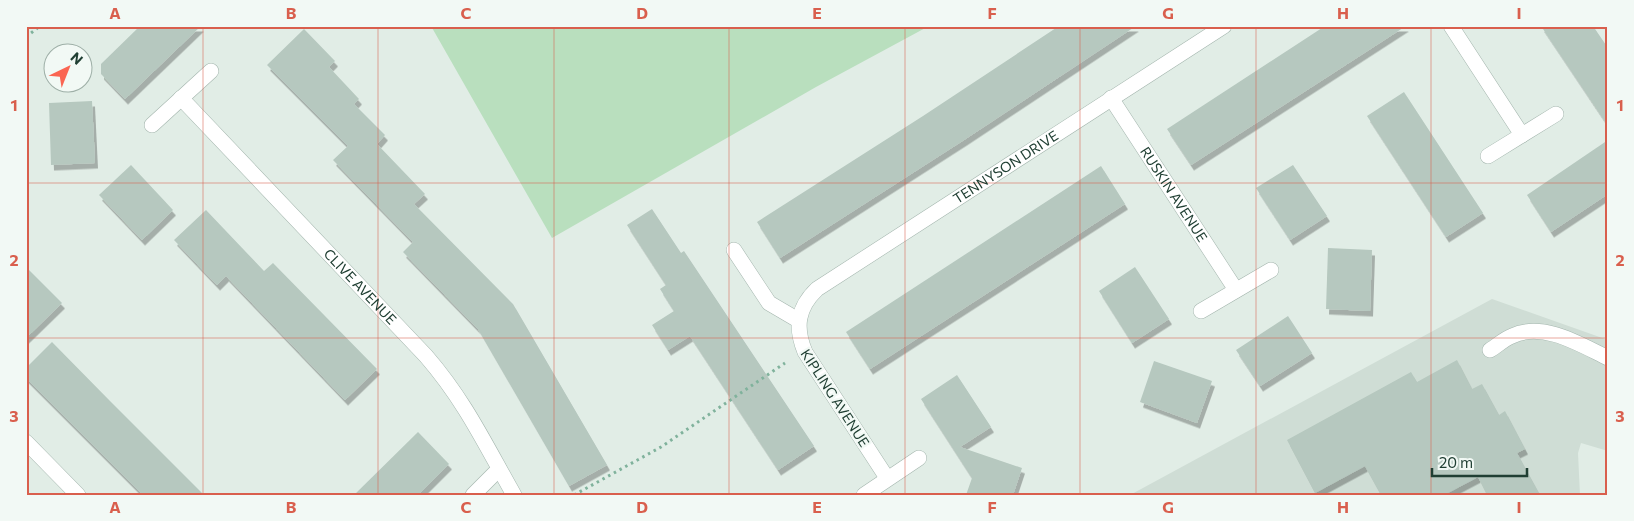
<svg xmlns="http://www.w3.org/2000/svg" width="1634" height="521" font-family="Commissioner,sans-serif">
<defs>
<filter id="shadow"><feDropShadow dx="3" dy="5.5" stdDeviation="0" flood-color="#0004"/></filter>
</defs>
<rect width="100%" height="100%" fill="#e1ede6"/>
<polygon fill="#cfddd5" points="1492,299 1608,340 1608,451 1581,443 1578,453 1580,495 1130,495"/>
<polygon fill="#b9dfbe" points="431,26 929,26 816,87 552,238"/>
<g fill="#b6c8bf" filter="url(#shadow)">
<polygon points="140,26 201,26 125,99 101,74 101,64"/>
<polygon points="1059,26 1136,26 964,140 780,258 757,222 923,116"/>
<polygon points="1325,26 1406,26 1191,165 1167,129"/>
<polygon points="1541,26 1593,26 1608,48 1608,126"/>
<polygon points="304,29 335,61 329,67 359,99 354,104 385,135 377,144 425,194 414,204 513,304 607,465 569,486 478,329 403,252 413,242 333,160 348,146 267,65"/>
<polygon points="1404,92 1483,213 1446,237 1367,116"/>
<polygon points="92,101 95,163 51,165 49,103"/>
<polygon points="1608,140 1608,194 1551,232 1527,195"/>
<polygon points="131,165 173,210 142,240 99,195"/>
<polygon points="1293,165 1327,216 1290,240 1256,188"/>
<polygon points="1101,166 1125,204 870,369 846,332"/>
<polygon points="652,209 681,253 684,251 814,446 778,470 690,336 668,350 652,325 674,311 660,289 666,285 627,225"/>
<polygon points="206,210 264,271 273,263 377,369 345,400 226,276 217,285 174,240"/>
<polygon points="1328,248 1372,250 1370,311 1326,309"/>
<polygon points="26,267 62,303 26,338"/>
<polygon points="1135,267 1169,319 1132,343 1099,291"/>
<polygon points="1288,316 1312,353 1260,386 1236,350"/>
<polygon points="52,342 110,401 204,495 143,495 26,378 26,368"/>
<polygon points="1457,360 1472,389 1482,384 1499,415 1505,411 1525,449 1517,453 1540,495 1487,495 1478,477 1444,495 1381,495 1365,466 1315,493 1287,440 1411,372 1417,382"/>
<polygon points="1154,361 1212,381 1197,423 1140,402"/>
<polygon points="957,375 991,427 960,447 1022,468 1013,495 966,495 972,478 921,399"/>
<polygon points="418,432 449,464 418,495 354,495"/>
</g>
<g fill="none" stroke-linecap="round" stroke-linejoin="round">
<defs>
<path id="service" d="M1490 350C1497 346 1504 339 1512 336 1543 321 1581 345 1608 358"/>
<g id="minor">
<polyline points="1451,26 1522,135"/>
<path id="s1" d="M181 98 426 356C465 401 485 444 514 495"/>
<path id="s2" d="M1111 98 1236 290"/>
<polyline points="152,125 211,71"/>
<polyline points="1488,156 1556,114"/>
<polyline points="734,250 769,303 798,320"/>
<polyline points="1201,311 1271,270"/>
<polyline points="26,442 78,495"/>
<path id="s3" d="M887 478 805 352C795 328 797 308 817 289L1224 26"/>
<polyline points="473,495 499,469"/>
<polyline points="864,495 919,458"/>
</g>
</defs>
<use href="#service" stroke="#a3b5ad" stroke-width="16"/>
<use href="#minor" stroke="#a3b5ad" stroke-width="16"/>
<g stroke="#80b29c" stroke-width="3" stroke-dasharray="2.5 4" stroke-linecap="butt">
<polyline points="26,37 40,26"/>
<polyline points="574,495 661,447 785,363"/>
</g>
<use href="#service" stroke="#fff" stroke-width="15"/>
<use href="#minor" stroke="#fff" stroke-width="15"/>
</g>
<path fill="none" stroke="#d95f4d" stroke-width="1" stroke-opacity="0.55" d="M203 26V495M378 26V495M554 26V495M729 26V495M905 26V495M1080 26V495M1256 26V495M1431 26V495M26 183H1608M26 338H1608"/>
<g text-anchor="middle" stroke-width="4.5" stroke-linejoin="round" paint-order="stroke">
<g font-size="14" fill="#203f33" stroke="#f2f9f5">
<text dy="5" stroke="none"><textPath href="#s3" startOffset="444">TENNYSON DRIVE</textPath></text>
<text dy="5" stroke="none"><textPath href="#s2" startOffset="115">RUSKIN AVENUE</textPath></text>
<text dy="5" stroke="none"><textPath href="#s1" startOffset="260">CLIVE AVENUE</textPath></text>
<text transform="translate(835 398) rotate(57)" y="5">KIPLING AVENUE</text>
</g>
</g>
<rect width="1634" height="521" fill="none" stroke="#f2f9f5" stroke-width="55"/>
<g transform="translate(68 68) rotate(43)"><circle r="24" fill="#f2f9f5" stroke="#9eafa7"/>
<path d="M0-4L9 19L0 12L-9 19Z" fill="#fa6552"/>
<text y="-8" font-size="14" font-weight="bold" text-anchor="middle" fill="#203f33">N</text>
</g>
<path d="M1432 468v8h95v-8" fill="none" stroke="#203f33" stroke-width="2.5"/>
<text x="1439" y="468" font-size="15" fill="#203f33" stroke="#f2f9f5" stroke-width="4" paint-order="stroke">20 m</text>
<rect x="28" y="28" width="1578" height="466" fill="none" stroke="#d95f4d" stroke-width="2"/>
<g font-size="16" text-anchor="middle" font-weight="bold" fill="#d95f4d">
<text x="115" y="19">A</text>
<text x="291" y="19">B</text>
<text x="466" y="19">C</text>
<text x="642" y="19">D</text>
<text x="817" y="19">E</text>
<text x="992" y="19">F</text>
<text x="1168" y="19">G</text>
<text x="1343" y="19">H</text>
<text x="1519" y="19">I</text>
<text x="14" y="111">1</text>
<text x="1620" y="111">1</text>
<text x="14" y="266">2</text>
<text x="1620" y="266">2</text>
<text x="14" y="422">3</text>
<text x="1620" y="422">3</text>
<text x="115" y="513">A</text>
<text x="291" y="513">B</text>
<text x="466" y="513">C</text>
<text x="642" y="513">D</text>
<text x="817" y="513">E</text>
<text x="992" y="513">F</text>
<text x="1168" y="513">G</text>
<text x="1343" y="513">H</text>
<text x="1519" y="513">I</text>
</g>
</svg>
